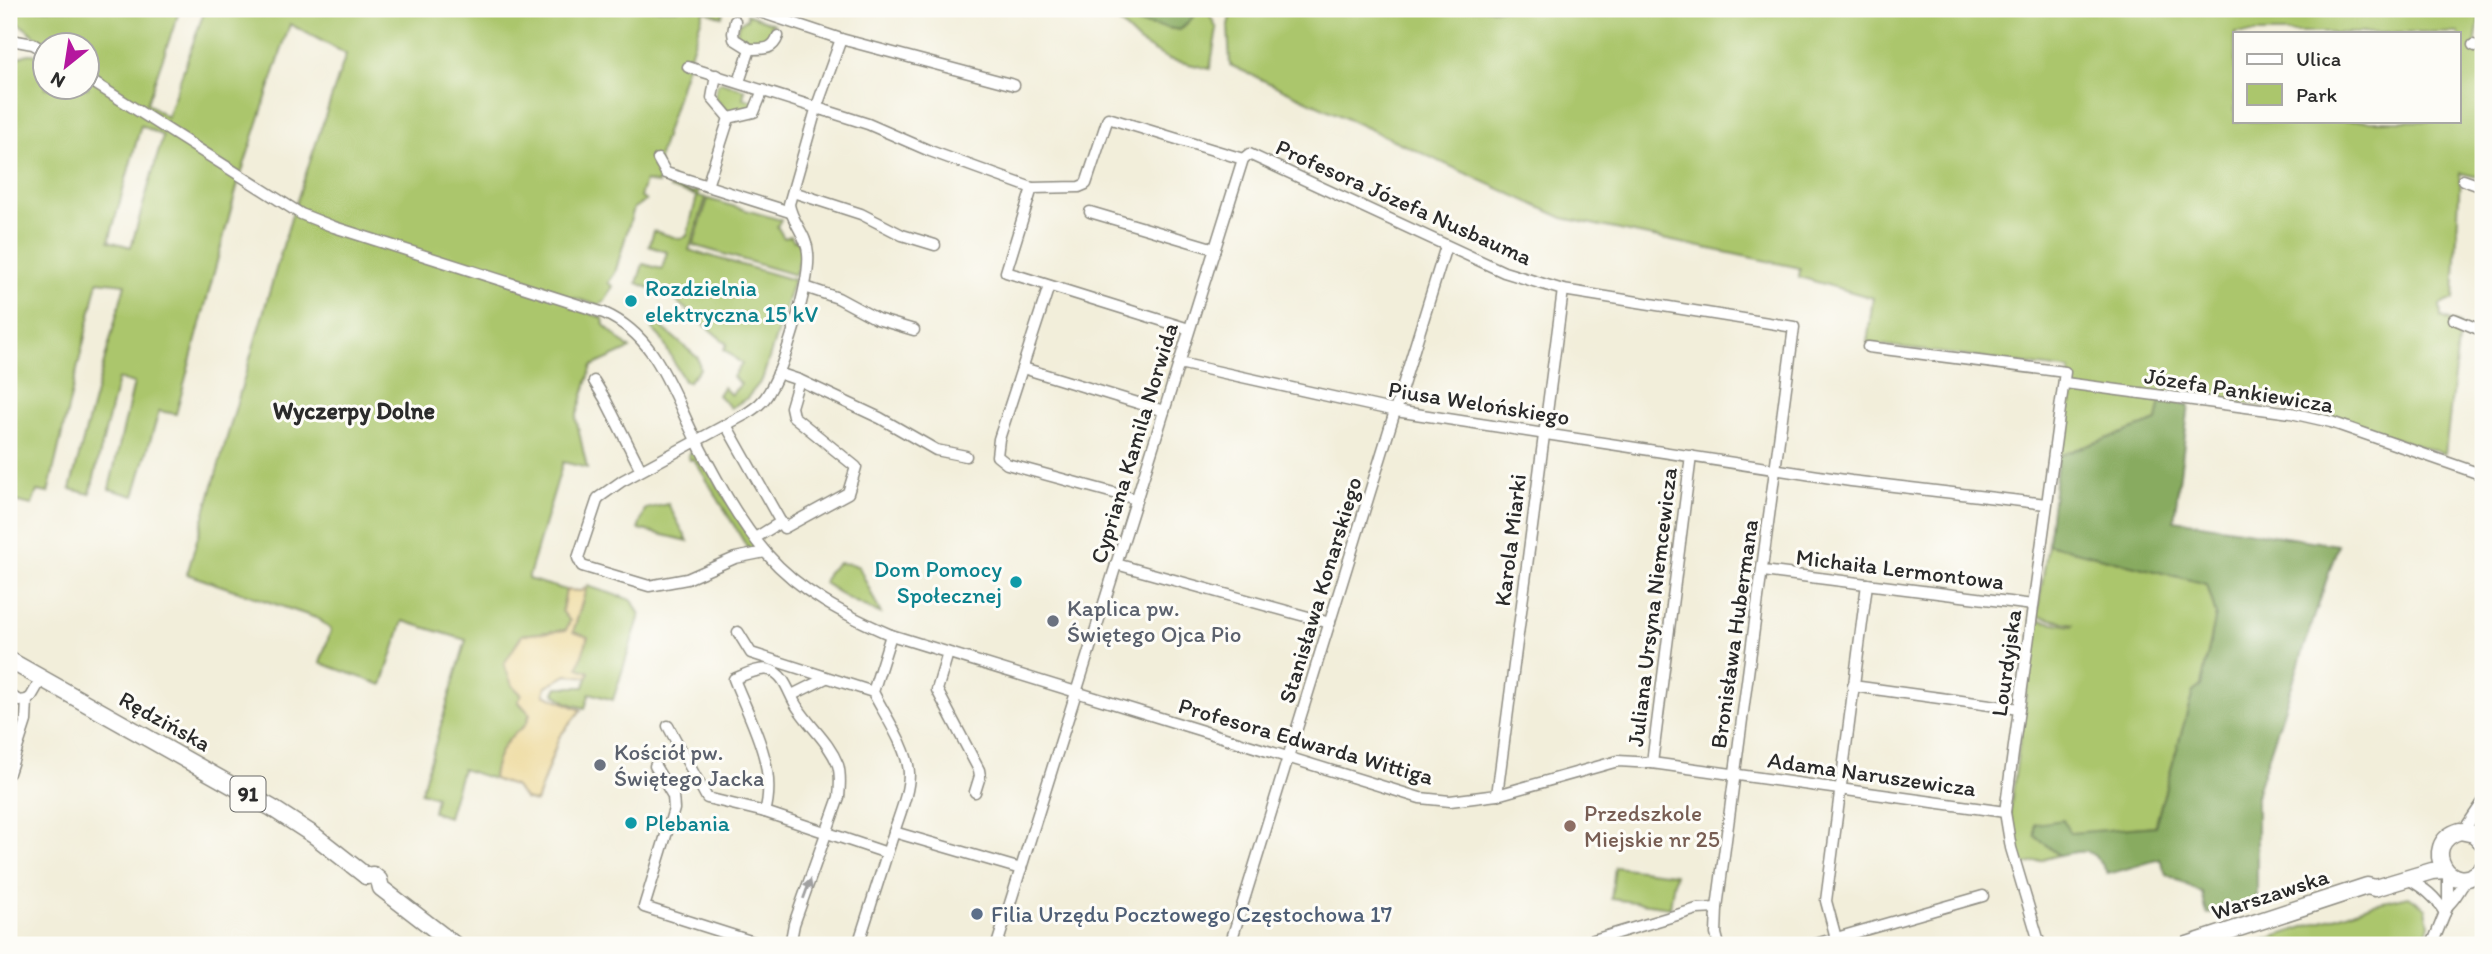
<svg xmlns="http://www.w3.org/2000/svg" width="2492" height="954" font-family="Itim,sans-serif">
<rect width="100%" height="100%" fill="#fdfcf7"/>
<filter id="ink" filterUnits="userSpaceOnUse"><feTurbulence type="fractalNoise" baseFrequency=".0143" numOctaves="2"/><feDisplacementMap in="SourceGraphic" scale="14" xChannelSelector="R" yChannelSelector="G"/><feConvolveMatrix kernelMatrix="1 2 1 2 8 2 1 2 1" color-interpolation-filters="sRGB"/></filter>
<filter id="wash" filterUnits="userSpaceOnUse"><feTurbulence type="fractalNoise" baseFrequency=".00686" numOctaves="4" result="noise"/><feDisplacementMap in="SourceGraphic" scale="28" xChannelSelector="R" yChannelSelector="G"/><feGaussianBlur stdDeviation="1.57" result="paint"/><feColorMatrix in="noise" values="0 0 0 0 0 0 0 0 0 0 0 0 0 0 0 0 0 1.4 0 .05"/><feComposite in="paint" operator="in"/></filter>
<g filter="url(#wash)">
<rect width="100%" height="100%" fill="#f2eeda"/>
<g fill="#abc66c" stroke="#6b784c" stroke-width="2" fill-rule="evenodd">
<path d="M9 9H180L147 103 167 117 205 9H724L722 17 704 10 659 156 658 184 645 181 640 197 646 201 634 208 615 273 608 283 613 286 605 301 598 305 574 298 571 307 603 318 604 325 630 349 592 366 576 418 587 468 563 462 528 579 566 590 562 611 570 621 566 630 522 635 512 685 522 695 518 702 530 713C526 728 523 727 512 736 501 747 494 764 493 779L462 769 448 817 433 812 436 797 421 792 466 640 403 621 382 685 320 663 331 630 319 619 187 574 291 218 346 54 290 24 237 187 176 414 159 411 134 496 109 489 134 383 118 379 90 494 70 489 125 284 98 281 48 493 37 491 32 505 9 500V70L11 61C26 54 32 50 45 60L46 88H88V46L47 45 9 16ZM141 125 163 136 131 247 109 241Z"/>
<polygon points="1105,9 1115,9 1136,23 1180,30 1201,9 1207,9 1217,29 1210,69 1168,59 1139,42"/>
<path d="M1232 9H2481L2474 51 2483 55V154L2478 177 2460 173 2454 299 2440 305 2441 317 2460 325 2445 454 2305 411 2163 392 2157 421 2058 456 2070 370 1867 343 1873 298 1799 277 1800 268 1563 218 1230 65 1228 25ZM2235 33H2459V121H2235Z"/>
<path d="M747 14 774 24 771 27 775 36 771 44 752 45 737 35C737 26 738 22 747 19Z"/>
<polygon points="721,82 745,90 743,98 756,102 754,108 730,115 715,98 717,85"/>
<polygon points="672,179 674,180 673,187 694,193 697,187 699,188 698,196 706,198 689,250 794,280 762,380 747,398 731,408 718,395 723,387 731,395 741,384 733,377 742,364 724,349 727,344 662,289 659,292 637,283 643,264 662,269 667,252 649,246 654,231 680,239 687,236 697,196 670,188"/>
<polygon points="708,199 781,220 777,226 784,238 791,236 794,241 798,239 802,251 795,275 693,245"/>
<polygon points="657,323 698,358 700,369 688,382 684,381 661,338 652,329"/>
<polygon points="692,450 698,454 756,547 754,551 750,552 697,464 693,459 690,460 688,457"/>
<polygon points="668,504 688,541 638,529 645,509"/>
<polygon points="2048,544 2207,584 2216,615 2201,686 2193,692 2155,826 2070,834 2035,824 2035,836 2059,855 2021,866 2011,828 2010,812 2036,620 2072,626 2073,624 2037,616"/>
<polygon points="838,563 852,564 859,567 881,614 849,599 824,583 828,572"/>
<polygon points="587,586 632,600 640,615 613,700 590,693 585,708 568,703 554,693 557,687 584,687 589,672 578,668 573,632"/>
<polygon points="1615,867 1675,874 1670,907 1611,899"/>
<polygon points="2409,896 2426,908 2429,925 2422,945 2249,945 2374,904"/>
</g>
<g fill="#88ab60" stroke="#5a6b46" stroke-width="2">
<polygon points="1115,9 1201,9 1180,30 1136,23"/>
<path d="M2161 400 2189 405 2174 520 2338 545 2257 792V901L2207 914 2202 893 2166 874 2160 859 2108 874C2093 847 2087 850 2059 855L2035 836V824L2063 820 2070 833 2155 826 2193 692 2201 686 2216 615 2207 584 2048 544 2058 456 2157 421Z"/>
</g>
<path fill="#eeda9e" stroke="#8c8264" stroke-width="2" d="M587 586 573 632 588 637 578 668 589 672 588 677 567 675 546 687 544 694 581 710 559 737 536 802 525 799 514 786 493 779C494 764 501 747 512 736 522 727 526 728 530 714L518 701 522 695 512 685 504 664 522 635 566 630 570 621 562 611 566 590 581 591Z"/>
</g>
<g filter="url(#ink)">
<g fill="none" stroke-linecap="round" stroke-linejoin="round">
<defs>
<g id="minor">
<polyline points="751,9 841,39 1014,85"/>
<polyline points="735,21 733,33 734,39 750,49"/>
<polyline points="11,40 33,44 46,52"/>
<polyline points="2473,45 2483,49"/>
<polyline points="688,67 868,124 930,151 1032,188 1079,187 1086,184 1108,118 1243,159"/>
<polyline points="716,75 712,98 729,118 754,112 763,90"/>
<path d="M88 79 301 214 334 227 604 313C658 337 671 391 696 440 716 479 738 520 767 554 800 592 845 615 891 635L1420 798 1450 801 1497 795 1618 761 1652 763 2005 812"/>
<path d="M739 82 750 49C764 49 773 50 778 36"/>
<polyline points="658,159 666,173 790,212"/>
<polyline points="2463,180 2483,187"/>
<polyline points="707,186 729,118"/>
<polyline points="1032,188 1006,272 1189,329"/>
<polyline points="793,192 861,214 902,235 935,245"/>
<polyline points="1090,212 1215,249"/>
<polyline points="1049,286 999,439 997,456 1007,464 1136,499"/>
<polyline points="805,287 838,298 877,319 914,330"/>
<polyline points="2454,319 2483,331"/>
<polyline points="1868,347 2065,372 2005,812 2011,848 2040,945"/>
<polyline points="1179,363 1396,411 1851,481 2046,504"/>
<polyline points="1023,368 1164,411"/>
<polyline points="778,373 799,380 880,418 936,450 966,456"/>
<polyline points="594,381 605,399 641,470"/>
<polyline points="2065,383 2291,413 2331,422 2483,475"/>
<polyline points="726,425 784,528 848,493 856,467 793,416 791,407 799,380"/>
<polyline points="755,538 781,522"/>
<path d="M765 552 735 558 687 579 649 586 582 566 578 558 598 498 622 481 746 414C755 408 764 402 769 392 784 367 811 281 808 253 807 235 791 221 789 204L817 106 841 39"/>
<polyline points="1116,564 1330,623"/>
<polyline points="1763,571 2033,605"/>
<polyline points="738,632 751,653 873,692"/>
<path d="M891 635 873 692C884 714 908 748 909 773 909 793 900 813 894 832"/>
<polyline points="948,653 937,690 979,770 980,776 975,792"/>
<polyline points="1853,686 2019,709"/>
<polyline points="9,694 19,701 27,700"/>
<polyline points="792,695 826,678"/>
<polyline points="668,726 707,798 765,812 887,853"/>
<polyline points="1652,763 1691,456"/>
<polyline points="655,766 673,796 674,809 644,907 763,945"/>
<polyline points="9,773 26,721 27,700 31,697 42,678"/>
<polyline points="1497,795 1563,290"/>
<path d="M765 812C778 767 750 720 734 679 744 675 759 667 770 670 786 675 789 696 798 708 811 728 829 742 838 765 841 775 840 787 839 797L794 924 790 945"/>
<polyline points="2460,831 2466,827 2483,802"/>
<polyline points="2480,838 2483,822"/>
<path d="M2408 879C2424 888 2435 896 2445 913"/>
<path d="M2448 905C2457 898 2460 886 2469 878"/>
<polyline points="1836,938 1826,901 1867,584"/>
<polyline points="858,945 894,832 1021,869"/>
<polyline points="997,945 1243,159 1249,154 1504,272 1563,290 1794,327 1717,908 1716,934 1719,945"/>
<polyline points="1230,945 1446,246"/>
<polyline points="1577,945 1697,909 1717,908"/>
<polyline points="1812,945 1983,896"/>
<polyline points="2432,945 2448,905 2448,873"/>
</g>
<g id="primary">
<polyline points="9,660 272,808 315,836 366,876"/>
<path d="M2483 843 2474 834 2460 831C2417 844 2452 902 2483 868"/>
<polyline points="366,876 373,875 379,880 381,888 455,945"/>
<polyline points="2187,945 2367,886 2375,888 2432,871 2445,870"/>
</g>
</defs>
<use href="#minor" stroke="#8e8c82" stroke-width="13"/>
<use href="#primary" stroke="#8e8c82" stroke-width="19"/>
<use href="#minor" stroke="#fff" stroke-width="10"/>
<use href="#primary" stroke="#fff" stroke-width="16"/>
</g>
<defs><path id="oneway-solid" d="M-6-.8H1V-3.2L6.5 0L1 3.2V.8H-6Z" transform="scale(1.75)"/></defs>
<use fill="#a0a0a0" href="#oneway-solid" transform="translate(807 889) rotate(-70)"/>
</g>
<g fill="#0f9aa8" stroke="#fdfcf7" stroke-width="2.5">
<circle cx="631" cy="301" r="7"/>
<circle cx="1016" cy="582" r="7"/>
<circle cx="631" cy="823" r="7"/>
</g>
<g fill="#6b7280" stroke="#fdfcf7" stroke-width="2.5">
<circle cx="1053" cy="621" r="7"/>
<circle cx="600" cy="765" r="7"/>
</g>
<circle fill="#8d6e63" stroke="#fdfcf7" stroke-width="2.5" cx="1570" cy="826" r="7"/>
<circle fill="#5c6f8a" stroke="#fdfcf7" stroke-width="2.5" cx="977" cy="914" r="7"/>
<g text-anchor="middle" stroke-width="6" stroke-linejoin="round" paint-order="stroke">
<rect fill="#fdfcf7" stroke="#6a6a68" stroke-width="2" x="230.5" y="776.5" width="35" height="35" rx="5"/>
<g font-size="21" font-weight="bold" fill="#2b2b2b">
<text x="248" y="801">91</text>
</g>
<g font-size="23" fill="#2b2b2b" stroke="#fdfcf7">
<text transform="translate(1404 202) rotate(24)" y="8">Profesora Józefa Nusbauma</text>
<text transform="translate(2239 390) rotate(9)" y="8">Józefa Pankiewicza</text>
<text transform="translate(1479 403) rotate(9)" y="8">Piusa Welońskiego</text>
<text transform="translate(1134 443) rotate(-73)" y="8">Cypriana Kamila Norwida</text>
<text transform="translate(1510 540) rotate(-83)" y="8">Karola Miarki</text>
<text transform="translate(1900 569) rotate(7)" y="8">Michaiła Lermontowa</text>
<text transform="translate(1320 590) rotate(-73)" y="8">Stanisława Konarskiego</text>
<text transform="translate(1652 607) rotate(-83)" y="8">Juliana Ursyna Niemcewicza</text>
<text transform="translate(1734 634) rotate(-82)" y="8">Bronisława Hubermana</text>
<text transform="translate(2006 663) rotate(-82)" y="8">Lourdyjska</text>
<text transform="translate(165 721) rotate(29)" y="8">Rędzińska</text>
<text transform="translate(1306 741) rotate(16)" y="8">Profesora Edwarda Wittiga</text>
<text transform="translate(1872 774) rotate(8)" y="8">Adama Naruszewicza</text>
<text transform="translate(2270 894) rotate(-18)" y="8">Warszawska</text>
</g>
<g font-size="23" fill="#0d838f" stroke="#fdfcf7" text-anchor="start">
<text x="645" y="296">Rozdzielnia<tspan x="645" dy="26">elektryczna 15 kV</tspan></text>
<text x="1002" y="577" text-anchor="end">Dom Pomocy<tspan x="1002" dy="26">Społecznej</tspan></text>
<text x="645" y="831">Plebania</text>
</g>
<g font-size="23" fill="#5b616d" stroke="#fdfcf7" text-anchor="start">
<text x="1067" y="616">Kaplica pw.<tspan x="1067" dy="26">Świętego Ojca Pio</tspan></text>
<text x="614" y="760">Kościół pw.<tspan x="614" dy="26">Świętego Jacka</tspan></text>
</g>
<g font-size="23" fill="#785e54" stroke="#fdfcf7" text-anchor="start">
<text x="1584" y="821">Przedszkole<tspan x="1584" dy="26">Miejskie nr 25</tspan></text>
</g>
<g font-size="23" fill="#4e5e75" stroke="#fdfcf7" text-anchor="start">
<text x="991" y="922">Filia Urzędu Pocztowego Częstochowa 17</text>
</g>
<g font-size="24" font-weight="bold" fill="#2b2b2b" stroke="#fdfcf7">
<text x="354" y="419">Wyczerpy Dolne</text>
</g>
</g>
<rect width="2492" height="954" fill="none" stroke="#fdfcf7" stroke-width="35"/>
<rect x="2233" y="32" width="228" height="91" fill="#fdfcf7" stroke="#a9a8a5" stroke-width="2"/>
<rect x="2247" y="54" width="35" height="10" fill="#ffffff" stroke="#a9a8a5" stroke-width="2"/>
<text x="2296" y="66" font-size="21" fill="#2b2b2b">Ulica</text>
<rect x="2247" y="84" width="35" height="21" fill="#abc66c" stroke="#a9a8a5" stroke-width="2"/>
<text x="2296" y="102" font-size="21" fill="#2b2b2b">Park</text>
<g transform="translate(66 66) rotate(210)"><circle r="33" fill="#fdfcf7" stroke="#a9a8a5" stroke-width="2"/>
<path d="M0-5L12 26L0 18L-12 26Z" fill="#b5179e"/>
<text y="-10" font-size="19" font-weight="bold" text-anchor="middle" fill="#2b2b2b">N</text>
</g>
</svg>
